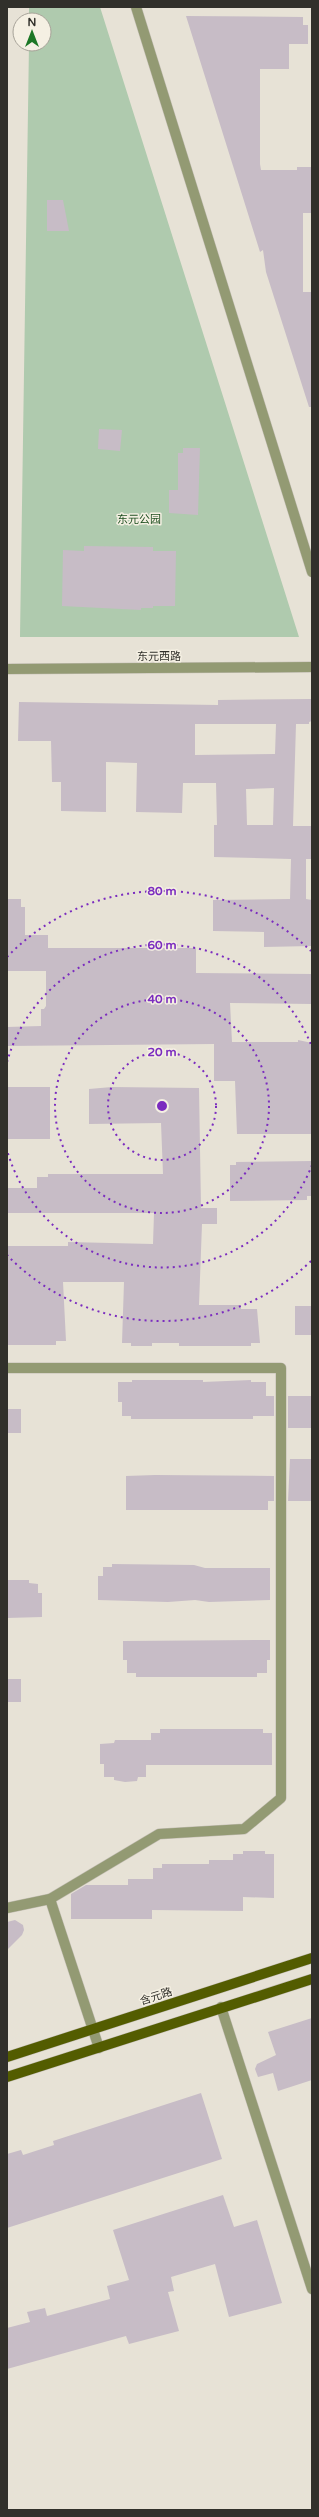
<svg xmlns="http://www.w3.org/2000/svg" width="319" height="2517" font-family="'Varela Round','Noto Sans SC',sans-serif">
<rect width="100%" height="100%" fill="#e7e2d6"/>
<polygon fill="#afcaae" points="29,7 100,7 299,637 20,637 29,44 44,44 44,20 29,20"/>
<g fill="#c7bcc6" fill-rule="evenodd">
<polygon points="186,16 303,17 303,25 308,25 308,44 289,44 289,69 260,69 260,164 261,170 297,170 297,167 312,167 312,213 303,213 303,292 312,292 312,407 309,407 266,272 263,250 260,252"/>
<polygon points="47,200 63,200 69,231 47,231"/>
<polygon points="99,429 122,430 120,451 98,449"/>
<polygon points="183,448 200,448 198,515 169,513 169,490 178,490 178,453 183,453"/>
<polygon points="84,546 153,547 153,551 176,551 175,606 153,606 153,608 141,608 141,610 62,606 63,550 84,551"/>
<path d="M312 699V721L309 722V724H296L293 826H312V859H306V899L312 900V946L264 947V932L213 931V900L290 899 291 859 214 857V825H217L216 783H183L182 813 136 812 137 763 106 762V812L61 811V782H52L51 741H18L19 702 218 705V700ZM195 724H276L275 754 195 755ZM274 788 273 825H247L246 789Z"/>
<polygon points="7,899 21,899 21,907 25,907 25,935 48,935 48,948 196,948 196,973 312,974 312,1004 230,1003 232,1042 298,1042 298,1040 312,1043 312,1134 237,1134 235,1081 214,1081 214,1044 7,1046 7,1027 41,1026 41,1009 44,1009 46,1006 46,971 7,971"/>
<rect x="7" y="1087" width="43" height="52"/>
<polygon points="112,1087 199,1088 201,1208 217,1208 217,1224 202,1224 199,1305 241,1305 241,1309 257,1309 260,1343 251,1343 251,1346 179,1346 179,1343 152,1343 152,1346 131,1346 131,1343 122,1343 124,1282 63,1282 66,1341 56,1341 56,1345 7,1345 7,1246 68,1246 68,1242 153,1244 154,1213 7,1213 7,1188 37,1188 37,1177 48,1177 48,1174 163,1174 161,1123 89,1124 89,1089"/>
<polygon points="312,1161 312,1196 307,1196 307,1200 230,1201 230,1165 236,1165 236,1162"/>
<rect x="295" y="1306" width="17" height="29"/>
<polygon points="132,1380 203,1380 203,1382 251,1380 251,1382 266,1382 266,1396 274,1396 274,1416 253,1416 253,1419 131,1419 131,1416 122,1416 122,1402 118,1402 118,1382 132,1382"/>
<rect x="288" y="1396" width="24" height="32"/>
<rect x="7" y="1409" width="14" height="24"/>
<polygon points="290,1459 312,1459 312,1501 288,1501"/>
<polygon points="155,1475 274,1476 274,1501 268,1501 268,1510 126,1510 126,1476"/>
<polygon points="112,1564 194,1565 205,1568 270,1568 270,1600 209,1602 195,1600 168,1602 98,1600 98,1576 103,1576 103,1567 112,1567"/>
<polygon points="7,1580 29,1580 29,1583 38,1584 38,1593 42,1593 42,1617 7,1618"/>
<polygon points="270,1640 270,1660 267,1660 267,1673 257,1673 257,1677 136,1677 136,1673 127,1673 127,1660 123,1660 123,1641"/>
<rect x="7" y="1679" width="14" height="23"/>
<polygon points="160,1729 263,1729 263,1733 272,1733 272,1765 146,1765 146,1777 138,1777 137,1781 125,1782 114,1780 114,1777 104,1777 104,1764 100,1764 100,1744 114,1743 115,1740 151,1740 151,1733 160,1733"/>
<polygon points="243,1851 265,1851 265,1854 274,1854 274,1898 243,1897 243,1911 152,1910 152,1919 71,1919 71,1894 86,1885 128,1885 128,1879 153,1879 153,1868 162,1868 162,1864 209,1864 209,1860 233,1860 233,1854 243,1854"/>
<polygon points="15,1920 23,1925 24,1930 22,1935 7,1950 7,1922"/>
<polygon points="312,2018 312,2080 278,2091 273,2073 258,2077 255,2069 257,2064 276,2055 268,2032"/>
<polygon points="201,2093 222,2159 7,2228 7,2154 21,2150 23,2155 54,2145 53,2141"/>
<polygon points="223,2195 234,2227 257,2220 282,2303 229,2317 215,2264 171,2277 174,2291 168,2292 179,2331 129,2344 126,2336 7,2369 7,2328 30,2322 27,2312 45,2308 47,2316 110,2299 107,2286 129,2280 113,2230"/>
</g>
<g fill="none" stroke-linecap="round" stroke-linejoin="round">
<defs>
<g id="minor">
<polyline points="136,7 312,572"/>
<polyline points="7,669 312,667"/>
<polyline points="7,1368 281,1368 281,1798 244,1829 159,1834 50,1899 7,1908"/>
<polyline points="50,1899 99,2048"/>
<polyline points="221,2007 312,2289"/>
</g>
<g id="major">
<polyline points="7,2057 312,1958"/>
<polyline points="7,2077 312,1979"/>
</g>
</defs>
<use href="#minor" stroke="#c3beb4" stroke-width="11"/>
<use href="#major" stroke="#c3beb4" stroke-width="11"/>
<use href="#minor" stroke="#939a73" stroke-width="10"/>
<use href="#major" stroke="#535c00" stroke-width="10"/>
</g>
<g fill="none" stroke="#7b2cbf" stroke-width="2" stroke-dasharray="2 4">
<circle cx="162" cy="1106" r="54"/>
<circle cx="162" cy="1106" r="107"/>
<path d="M312 1165A161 161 0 0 1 7 1150M7 1062A161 161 0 0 1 312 1047"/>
<path d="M311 1261A215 215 0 0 1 7 1255M7 957A215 215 0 0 1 311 951"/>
</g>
<g text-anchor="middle" stroke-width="3" stroke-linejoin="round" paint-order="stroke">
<g font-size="11" fill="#1e4f20" stroke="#f5f0e3">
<text x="139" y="523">东元公园</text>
</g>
<g font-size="11" fill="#31302b" stroke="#f5f0e3">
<text x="159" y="660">东元西路</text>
<text transform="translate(156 1996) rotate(-18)" y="4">含元路</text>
</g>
</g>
<circle cx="162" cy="1106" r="6" fill="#7b2cbf" stroke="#f5f0e3" stroke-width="2"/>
<g font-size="12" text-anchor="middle" font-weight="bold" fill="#7b2cbf" stroke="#f5f0e3" stroke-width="3" stroke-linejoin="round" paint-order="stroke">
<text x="162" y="895">80 m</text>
<text x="162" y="949">60 m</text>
<text x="162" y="1003">40 m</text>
<text x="162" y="1056">20 m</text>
</g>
<rect width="319" height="2517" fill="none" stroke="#31302b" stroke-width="16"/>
<g transform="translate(32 32)"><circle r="19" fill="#f5f0e3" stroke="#a7a399"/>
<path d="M0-3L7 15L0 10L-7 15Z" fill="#1c7725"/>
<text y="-6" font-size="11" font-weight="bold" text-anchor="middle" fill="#31302b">N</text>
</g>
</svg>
